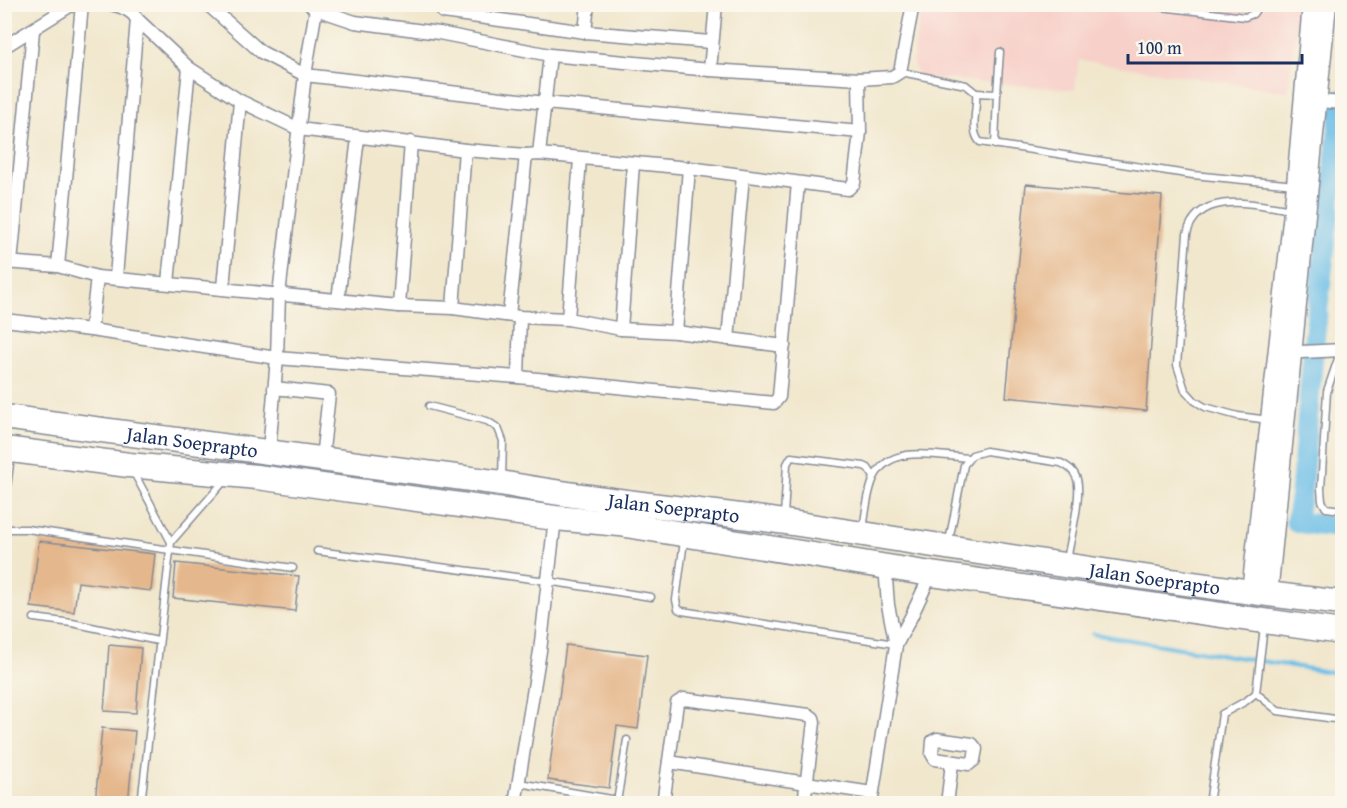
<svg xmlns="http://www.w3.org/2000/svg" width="1347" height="808" font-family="'Gentium Book Plus',serif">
<rect width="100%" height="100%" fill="#fbf7ec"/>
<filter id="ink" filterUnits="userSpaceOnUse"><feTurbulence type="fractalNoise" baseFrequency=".0167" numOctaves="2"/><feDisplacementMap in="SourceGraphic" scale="12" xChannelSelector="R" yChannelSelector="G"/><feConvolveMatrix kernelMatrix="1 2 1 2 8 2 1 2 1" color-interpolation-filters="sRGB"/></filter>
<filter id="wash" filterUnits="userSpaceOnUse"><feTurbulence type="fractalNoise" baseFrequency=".008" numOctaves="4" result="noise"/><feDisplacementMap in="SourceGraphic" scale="24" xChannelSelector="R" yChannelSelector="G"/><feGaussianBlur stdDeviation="1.35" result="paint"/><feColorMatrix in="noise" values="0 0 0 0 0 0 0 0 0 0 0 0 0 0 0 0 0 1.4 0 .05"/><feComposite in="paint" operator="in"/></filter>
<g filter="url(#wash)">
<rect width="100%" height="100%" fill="#f1e7cd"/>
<polygon fill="#f7d0c9" points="922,5 1299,5 1288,92 1079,60 1075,90 920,77 912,62"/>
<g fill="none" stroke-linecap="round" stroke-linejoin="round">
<polyline stroke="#6cbee7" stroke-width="4" points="1093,634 1342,674"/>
<polyline stroke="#6cbee7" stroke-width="21" points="1342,100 1315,332 1301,493 1296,522 1342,528"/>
</g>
<g id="blocks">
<g fill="#e5b78c">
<polygon points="1026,184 1162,196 1146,411 1006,397"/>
<polygon points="39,541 155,554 151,591 78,582 74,612 31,607"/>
<polygon points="176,563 299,576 295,611 173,598"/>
<polygon points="109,645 141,648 136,713 104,711"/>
<polygon points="566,645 647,655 638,729 617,726 609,788 548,780"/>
<polygon points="102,728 135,731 128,804 95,804"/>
</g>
</g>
</g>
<g filter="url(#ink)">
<use href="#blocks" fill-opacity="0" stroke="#868b96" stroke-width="1.5"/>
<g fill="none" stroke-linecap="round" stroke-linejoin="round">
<defs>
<g id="lane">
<polyline points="1136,4 1245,17 1253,14 1260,4"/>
<path d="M901 72 966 85 976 93C978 107 969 131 980 142L1193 175 1295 185"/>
<polyline points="976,93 997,94 995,145"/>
<polyline points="997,94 1000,52"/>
<polyline points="1341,350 1327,391 1321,489 1322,501 1326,508 1342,510"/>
<polyline points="429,406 487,421 498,428 503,441 502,479"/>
<path d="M1269 420 1238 416 1205 407 1195 401 1185 390 1177 365 1187 234C1198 188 1258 205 1292 210"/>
<polyline points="133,471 171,542 226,479"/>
<polyline points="4,511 11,456"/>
<polyline points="784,516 787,464 791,457 864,466 868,468 874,477"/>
<polyline points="4,529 27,529 293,568"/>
<path d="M863 529C866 512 867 493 874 478 890 443 937 456 968 458"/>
<polyline points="684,541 676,600 678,609 682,611 895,644"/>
<path d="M949 541 964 465 972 455 986 451 1061 463C1068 467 1074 470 1077 479 1082 496 1070 541 1067 560"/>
<polyline points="317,551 547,581 651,597"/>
<polyline points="34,618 72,623 158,641"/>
<polyline points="1256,693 1278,711 1342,720"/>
<polyline points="519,783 617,800"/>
<polyline points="617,802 627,740"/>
<polyline points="141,804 171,542"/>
<polyline points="1209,804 1222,714 1246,701 1256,693 1264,627"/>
</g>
<g id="street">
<path d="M111 4C122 7 130 9 137 19L189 68 240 101 299 129 465 150 526 155 539 154 689 168 848 189 854 183 860 132 859 79"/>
<polyline points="207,4 261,52 305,75 545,103 860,132"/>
<polyline points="309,4 316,9 355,22 439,33 550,55 710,70 859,79 892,77 900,72 913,4"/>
<polyline points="443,12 585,32 711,42"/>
<polyline points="585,32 588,4"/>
<polyline points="4,47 73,4"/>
<polyline points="710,70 716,4"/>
<polyline points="1318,101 1342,103"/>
<polyline points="539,154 550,55"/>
<polyline points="4,262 58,266 97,277 399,306 453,308 520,317 568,319 621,329 676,332 784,346"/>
<polyline points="11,263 33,31"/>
<polyline points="58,266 82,4"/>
<polyline points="116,277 137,19"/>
<polyline points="168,283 189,68"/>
<polyline points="223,288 240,101"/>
<polyline points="338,300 358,138"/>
<polyline points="399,306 411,142"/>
<polyline points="453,308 465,150"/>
<polyline points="509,315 526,155"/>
<polyline points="568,319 580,159"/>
<polyline points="4,320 91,330 277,358 518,377 774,403 779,397 798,183"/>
<polyline points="621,329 633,164"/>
<polyline points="91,330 97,277"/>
<polyline points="676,332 689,168"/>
<polyline points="728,339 743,176"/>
<polyline points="1287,350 1302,352 1342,350"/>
<polyline points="518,377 520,317"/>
<polyline points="274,388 329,394 322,459"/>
<polyline points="269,451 277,358 279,294 305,75 316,9"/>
<polyline points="896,645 911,617 931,574"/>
<polygon points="937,739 972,744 976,749 974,760 969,764 935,759 932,754 933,741"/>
<polyline points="669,762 872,793"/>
<polyline points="515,804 540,651 555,518"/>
<polyline points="663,804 677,703 684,699 809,715 813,718 814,722 804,804"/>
<polyline points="871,804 896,645 888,605 885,566"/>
<polyline points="947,804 952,763"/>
</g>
<g id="secondary">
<polyline points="1251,592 1296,185 1312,4"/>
<polyline points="1268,595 1327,4"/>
</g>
<g id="highway">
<path id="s1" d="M4 417 501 483C595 501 690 508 785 522 971 550 1156 582 1342 603"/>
<polyline points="4,449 129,465 257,477 555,518 620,524 931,574 1342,632"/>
</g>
</defs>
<use href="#lane" stroke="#868b96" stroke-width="9"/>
<use href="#street" stroke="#868b96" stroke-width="15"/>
<use href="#secondary" stroke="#868b96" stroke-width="21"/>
<use href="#highway" stroke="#868b96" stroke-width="27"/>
<use href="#lane" stroke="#fff" stroke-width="6"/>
<use href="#street" stroke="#fff" stroke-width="12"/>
<use href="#secondary" stroke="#fff" stroke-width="18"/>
<use href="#highway" stroke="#fff" stroke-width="24"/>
</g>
</g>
<g text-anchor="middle" stroke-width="5" stroke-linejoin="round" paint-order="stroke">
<g font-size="20" fill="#1b2f5e" stroke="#fbf7ec">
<text dy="7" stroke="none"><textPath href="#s1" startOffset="190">Jalan Soeprapto</textPath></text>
<text dy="7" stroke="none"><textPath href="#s1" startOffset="676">Jalan Soeprapto</textPath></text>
<text dy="7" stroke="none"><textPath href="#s1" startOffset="1162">Jalan Soeprapto</textPath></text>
</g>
</g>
<rect width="1347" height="808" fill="none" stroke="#fbf7ec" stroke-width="24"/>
<path d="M1128 54v9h174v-9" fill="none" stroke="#1b2f5e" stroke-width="3"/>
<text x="1137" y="54" font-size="18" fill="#1b2f5e" stroke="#fbf7ec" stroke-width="4.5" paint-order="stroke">100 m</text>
</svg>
